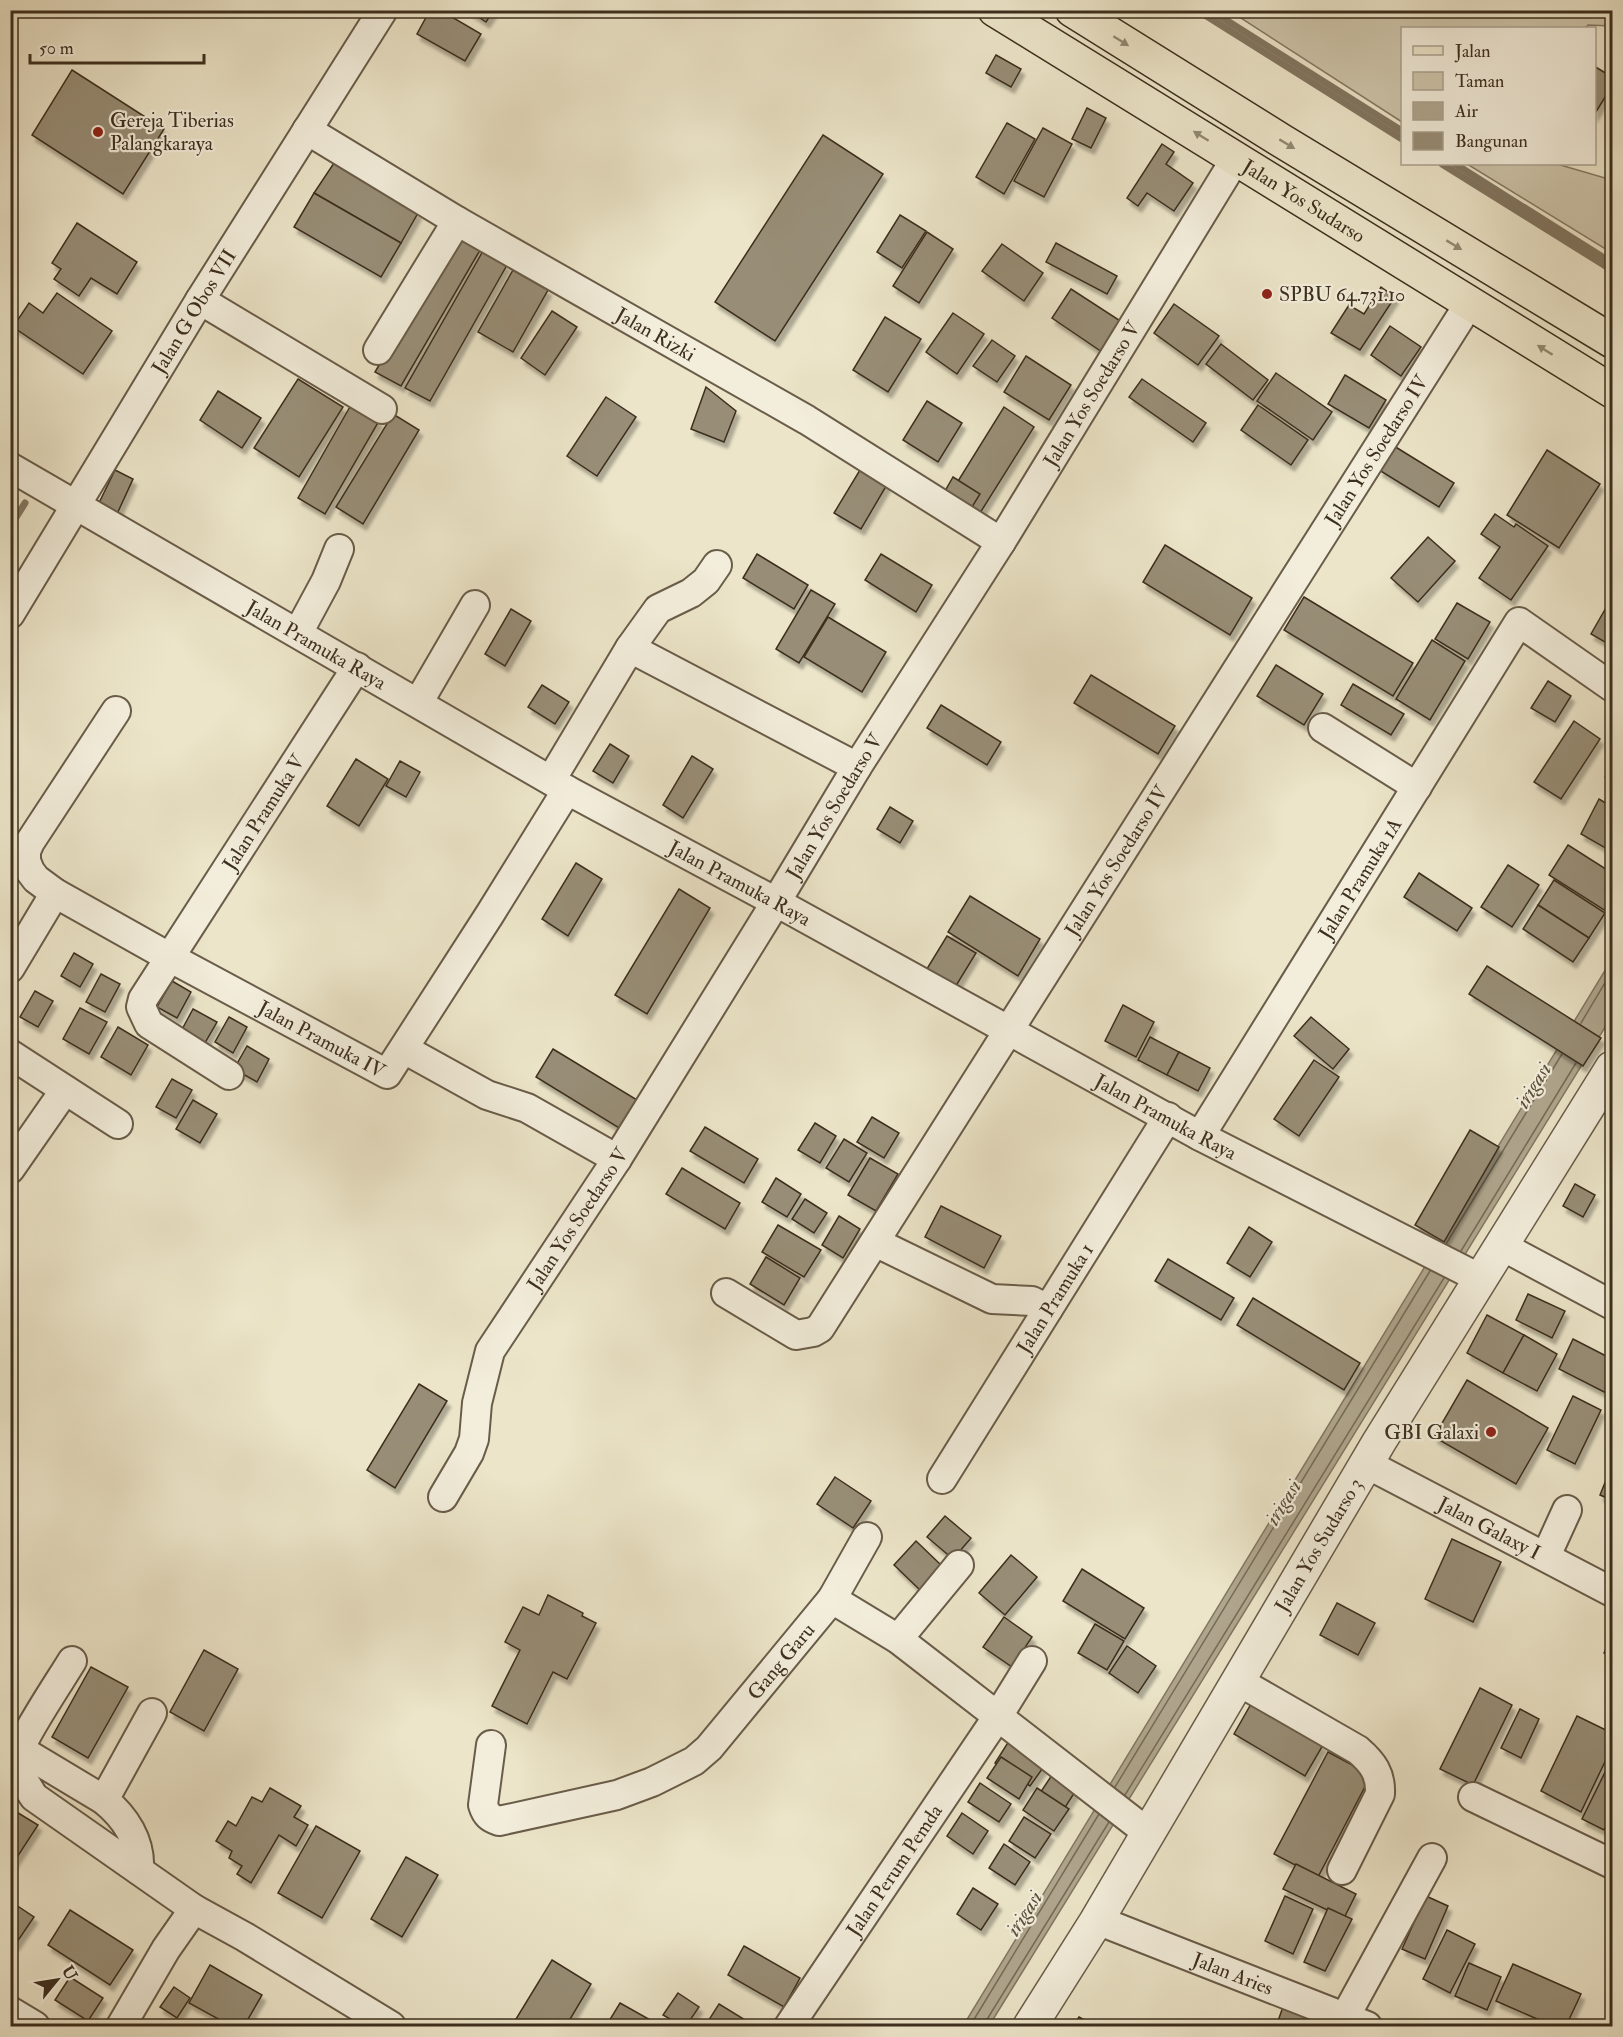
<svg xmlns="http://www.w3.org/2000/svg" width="1623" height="2037" font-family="'IM FELL Double Pica',serif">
<defs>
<filter id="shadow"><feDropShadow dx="3.5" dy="6" stdDeviation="1.5" flood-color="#0004"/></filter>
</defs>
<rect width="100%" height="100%" fill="#ece5c9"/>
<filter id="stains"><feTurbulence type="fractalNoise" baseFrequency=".00333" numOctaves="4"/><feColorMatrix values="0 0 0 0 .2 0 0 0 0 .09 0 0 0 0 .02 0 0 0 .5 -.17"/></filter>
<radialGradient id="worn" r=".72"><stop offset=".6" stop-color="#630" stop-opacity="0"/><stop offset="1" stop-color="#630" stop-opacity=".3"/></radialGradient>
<g fill="#cec6ac" stroke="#867a65" stroke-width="1.5">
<polygon points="1612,10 1612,26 1588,25 1585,28 1402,28 1402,122 1230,11"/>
<polygon points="1467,164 1557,164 1612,180 1612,253"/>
</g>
<polygon fill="#b0a78f" stroke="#827762" stroke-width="1.5" points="1612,959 1612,1016 989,2026 963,2026"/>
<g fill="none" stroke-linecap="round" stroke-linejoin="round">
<g stroke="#766b56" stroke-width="1.5">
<polyline points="1581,1023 1612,971"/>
<polyline points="1446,1244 1562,1054"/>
<polyline points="1461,1251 1576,1063"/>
<polyline points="1115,1787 1430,1271"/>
<polyline points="1125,1795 1444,1278"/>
<polyline points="970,2026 1099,1814"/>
<polyline points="985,2026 986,2021 1109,1822"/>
</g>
<g stroke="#827762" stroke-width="7">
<polyline points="1197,10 1402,139"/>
<polyline points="1210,10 1402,131"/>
<polyline points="1442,164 1612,270"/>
<polyline points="1455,164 1612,263"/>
<polyline points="10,527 25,503"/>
</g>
</g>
<g fill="#988e77" stroke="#3d2f1e" stroke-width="1.5" filter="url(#shadow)">
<polygon points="430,10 440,10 481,34 465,61 417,34"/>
<polygon points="468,10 494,10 486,22"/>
<polygon points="996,55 1021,69 1011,87 986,73"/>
<polygon points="1594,66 1612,77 1612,86 1594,115"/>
<polygon points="72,70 164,129 123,194 32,135"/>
<polygon points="1087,108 1106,118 1091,148 1072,139"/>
<polygon points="1007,123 1035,139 1004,194 976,177"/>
<polygon points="1043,128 1072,144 1044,197 1014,181"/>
<polygon points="823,135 883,174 775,341 715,302"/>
<polygon points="1162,144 1174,152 1166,164 1193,183 1174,211 1147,193 1138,206 1127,198"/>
<polygon points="336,160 418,213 401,243 314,193"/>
<polygon points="314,193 401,243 381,277 294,227"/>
<polygon points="900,215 926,231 902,268 877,252"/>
<polygon points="77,223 137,262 117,294 91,278 79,296 54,279 61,269 52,263"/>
<polygon points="457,231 483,245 401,386 375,372"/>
<polygon points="927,232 953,249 919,303 893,286"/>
<polygon points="1056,243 1117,276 1107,294 1046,262"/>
<polygon points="1002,244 1043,273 1024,301 982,271"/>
<polygon points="483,251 507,265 430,401 405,388"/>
<polygon points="513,270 548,290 513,352 478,332"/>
<polygon points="1381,287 1395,297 1360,350 1331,333 1349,305 1364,314"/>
<polygon points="1071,289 1125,324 1105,354 1052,318"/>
<polygon points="57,293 112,331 83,374 13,327 29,303 43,313"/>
<polygon points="1174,304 1219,336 1198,365 1154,333"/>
<polygon points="552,311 577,327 545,375 521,358"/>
<polygon points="953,313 984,334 957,374 926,352"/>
<polygon points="885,317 921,339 888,392 853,370"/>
<polygon points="1390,326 1421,347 1401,376 1371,355"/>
<polygon points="992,340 1015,356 997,382 973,366"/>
<polygon points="1221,344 1268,380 1253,400 1206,364"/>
<polygon points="1026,356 1071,385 1049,420 1004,392"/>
<polygon points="1276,373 1332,412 1313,440 1257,401"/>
<polygon points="1345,375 1386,400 1369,428 1328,404"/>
<polygon points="298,379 343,407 299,477 254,448"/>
<polygon points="1142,379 1206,423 1193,442 1129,397"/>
<polygon points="706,387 736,411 724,442 691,429"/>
<polygon points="218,391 261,418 242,448 200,420"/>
<polygon points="606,397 636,417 597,476 567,456"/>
<polygon points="927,401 962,423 938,462 903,440"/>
<polygon points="351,405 379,421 325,514 298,498"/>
<polygon points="1258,405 1308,440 1291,465 1241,430"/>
<polygon points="1004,407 1034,427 980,513 950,494"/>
<polygon points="393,414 419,430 363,524 336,507"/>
<polygon points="1394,446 1454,483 1439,507 1379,470"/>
<polygon points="1547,450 1600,484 1559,548 1507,515"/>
<polygon points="866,460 892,476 861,529 834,513"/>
<polygon points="115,470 133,479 117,514 98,505"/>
<polygon points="953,477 980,494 967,515 941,498"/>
<polygon points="1495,514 1514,527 1516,524 1548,546 1511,600 1479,578 1500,547 1481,534"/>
<polygon points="1428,537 1455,561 1418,602 1391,578"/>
<polygon points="1165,545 1252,598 1230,635 1143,582"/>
<polygon points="757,554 808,585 794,609 743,578"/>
<polygon points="881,554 932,585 916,612 865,580"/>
<polygon points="811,590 835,604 799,663 776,649"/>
<polygon points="1304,597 1413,663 1393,696 1284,630"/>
<polygon points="1457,603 1490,622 1468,659 1435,639"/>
<polygon points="1607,606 1612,609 1612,646 1591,634"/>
<polygon points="511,609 531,621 505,666 485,654"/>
<polygon points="828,617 886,652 862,692 804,657"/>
<polygon points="1432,640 1465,661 1430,720 1396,699"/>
<polygon points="1276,665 1323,694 1304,725 1257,696"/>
<polygon points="1091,675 1175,726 1158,754 1074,703"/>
<polygon points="1548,681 1571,696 1555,722 1531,708"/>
<polygon points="1353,684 1404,714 1391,735 1341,705"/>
<polygon points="542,685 569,702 555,724 528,707"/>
<polygon points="941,705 1001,742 987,765 927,728"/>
<polygon points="1574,721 1600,739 1561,799 1534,782"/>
<polygon points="610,744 629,756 613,783 593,771"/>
<polygon points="692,756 713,769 683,818 663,805"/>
<polygon points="356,759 388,779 359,826 327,806"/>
<polygon points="400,761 420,772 406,797 386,786"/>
<polygon points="1612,765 1612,781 1605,777"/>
<polygon points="1599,799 1612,807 1612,844 1609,850 1581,834"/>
<polygon points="890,807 913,821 900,843 877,829"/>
<polygon points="1568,845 1612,873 1612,915 1549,875"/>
<polygon points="576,863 602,879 568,936 542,919"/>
<polygon points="1508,865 1539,885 1512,927 1481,907"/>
<polygon points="1419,873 1472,908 1457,931 1404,897"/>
<polygon points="1554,880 1605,913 1589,938 1538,905"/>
<polygon points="679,889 710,908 647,1014 615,995"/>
<polygon points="970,896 1040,939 1018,976 948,932"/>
<polygon points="1538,905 1589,938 1573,962 1523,929"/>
<polygon points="947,936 976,953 954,989 925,972"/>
<polygon points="74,953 93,964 80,987 61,976"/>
<polygon points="1487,966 1601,1038 1583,1066 1469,994"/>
<polygon points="101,974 120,984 105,1012 86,1002"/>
<polygon points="172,981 191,992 177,1018 157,1007"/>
<polygon points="35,991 53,1001 38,1027 20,1017"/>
<polygon points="1123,1005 1154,1022 1136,1057 1105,1041"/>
<polygon points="80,1008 107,1022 89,1054 63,1039"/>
<polygon points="193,1009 217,1022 202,1048 179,1035"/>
<polygon points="229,1017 247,1027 233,1053 215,1042"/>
<polygon points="1311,1017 1349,1049 1333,1069 1294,1036"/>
<polygon points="118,1027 148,1045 131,1075 101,1057"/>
<polygon points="1150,1037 1179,1052 1167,1075 1138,1060"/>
<polygon points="247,1046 269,1059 257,1082 234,1069"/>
<polygon points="553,1049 642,1103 624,1131 536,1077"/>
<polygon points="1179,1052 1210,1068 1198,1091 1167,1075"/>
<polygon points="1314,1060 1339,1077 1299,1136 1274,1119"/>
<polygon points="172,1079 192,1090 176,1118 156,1107"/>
<polygon points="193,1100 217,1114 200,1143 176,1129"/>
<polygon points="872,1117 899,1133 884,1158 857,1142"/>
<polygon points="815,1123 836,1136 820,1163 798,1150"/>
<polygon points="705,1127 758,1159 744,1183 690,1151"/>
<polygon points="1470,1130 1499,1147 1444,1242 1415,1225"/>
<polygon points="844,1139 867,1153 849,1182 826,1168"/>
<polygon points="870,1158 898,1174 876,1211 848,1195"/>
<polygon points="682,1168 740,1203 725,1229 666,1194"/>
<polygon points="776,1178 801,1194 787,1217 762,1202"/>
<polygon points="1575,1184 1595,1195 1583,1217 1563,1206"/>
<polygon points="805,1199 827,1213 814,1233 792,1219"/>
<polygon points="941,1206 1001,1236 984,1268 925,1237"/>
<polygon points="839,1216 860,1229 843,1258 822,1245"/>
<polygon points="778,1225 821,1250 804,1277 762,1252"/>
<polygon points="1249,1227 1272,1242 1250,1277 1227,1263"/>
<polygon points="766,1257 800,1278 784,1305 750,1284"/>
<polygon points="1168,1259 1234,1298 1221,1320 1155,1281"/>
<polygon points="1528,1294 1565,1311 1552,1338 1516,1320"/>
<polygon points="1253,1298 1360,1363 1344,1390 1237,1325"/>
<polygon points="1487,1315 1524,1335 1503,1373 1467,1353"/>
<polygon points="1524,1335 1557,1354 1537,1391 1503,1373"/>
<polygon points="1573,1339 1612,1359 1612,1396 1559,1369"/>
<polygon points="1467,1380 1548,1428 1516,1484 1434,1437"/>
<polygon points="419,1384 447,1401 395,1488 367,1470"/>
<polygon points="1573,1396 1601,1410 1575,1464 1547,1450"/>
<polygon points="1612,1465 1612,1500 1600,1495"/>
<polygon points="835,1477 871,1501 853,1528 817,1504"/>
<polygon points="945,1516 971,1538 953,1559 927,1537"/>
<polygon points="1452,1539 1501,1562 1473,1622 1425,1599"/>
<polygon points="916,1541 942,1566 920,1590 894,1565"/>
<polygon points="1011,1555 1037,1577 1005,1615 979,1593"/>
<polygon points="1082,1569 1144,1608 1125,1639 1063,1601"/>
<polygon points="548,1595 583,1613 582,1616 596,1623 567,1679 553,1672 527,1724 492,1706 520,1650 505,1642 523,1607 539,1615"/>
<polygon points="1337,1603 1375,1623 1358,1655 1320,1635"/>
<polygon points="1004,1617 1032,1637 1012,1667 983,1647"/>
<polygon points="1095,1624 1124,1641 1107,1670 1078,1653"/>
<polygon points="1612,1637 1612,1658 1604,1653"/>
<polygon points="1127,1646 1156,1666 1138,1693 1109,1673"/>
<polygon points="204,1650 238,1669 204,1731 170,1712"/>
<polygon points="91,1667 128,1687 88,1758 52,1737"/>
<polygon points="1480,1688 1512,1705 1473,1785 1440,1769"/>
<polygon points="1251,1704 1323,1745 1305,1776 1234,1734"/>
<polygon points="1520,1709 1539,1719 1521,1758 1501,1748"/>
<polygon points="1577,1716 1612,1733 1612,1747 1581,1812 1541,1791"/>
<polygon points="1009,1741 1045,1765 1030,1786 995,1763"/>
<polygon points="1328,1752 1371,1775 1318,1877 1274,1854"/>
<polygon points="1001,1757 1032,1777 1019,1799 987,1778"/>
<polygon points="1612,1758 1612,1830 1606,1826 1604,1830 1582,1819"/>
<polygon points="1056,1769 1080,1784 1064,1809 1040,1793"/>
<polygon points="980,1783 1011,1804 999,1822 968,1802"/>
<polygon points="270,1788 301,1806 294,1817 308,1825 296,1846 279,1835 251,1883 237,1874 242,1866 229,1858 232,1851 216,1841 228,1821 236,1826 252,1797 262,1802"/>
<polygon points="1037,1788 1069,1809 1054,1831 1023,1810"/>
<polygon points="10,1808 38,1825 10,1868"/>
<polygon points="962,1813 988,1831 973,1854 947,1836"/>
<polygon points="1024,1817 1051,1834 1035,1858 1009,1841"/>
<polygon points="316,1826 360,1851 322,1918 278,1893"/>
<polygon points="1004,1844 1030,1862 1015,1885 989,1868"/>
<polygon points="406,1857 438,1875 402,1937 371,1919"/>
<polygon points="1296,1864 1356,1894 1344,1918 1283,1889"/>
<polygon points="973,1888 998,1904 981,1930 957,1914"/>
<polygon points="1285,1896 1313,1909 1293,1954 1265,1941"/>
<polygon points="1426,1896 1448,1906 1425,1959 1402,1949"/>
<polygon points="10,1901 34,1917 15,1945 10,1941"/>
<polygon points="1328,1908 1352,1919 1325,1971 1304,1962"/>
<polygon points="70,1910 133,1950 110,1985 48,1945"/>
<polygon points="1447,1930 1475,1944 1450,1993 1423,1979"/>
<polygon points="744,1946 800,1978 784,2007 728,1975"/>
<polygon points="552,1960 591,1984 566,2026 529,2026 516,2019"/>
<polygon points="1469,1963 1501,1977 1487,2010 1455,1996"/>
<polygon points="1513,1964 1581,1994 1566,2026 1553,2026 1496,2001"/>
<polygon points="210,1965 262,1995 244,2026 231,2026 189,2003"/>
<polygon points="70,1977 103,1998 88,2021 55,2000"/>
<polygon points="174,1987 190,1998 177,2018 160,2007"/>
<polygon points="678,1993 699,2007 686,2026 682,2026 663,2015"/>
<polygon points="1285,2001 1319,2013 1314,2026 1293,2026 1278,2021"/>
<polygon points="620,2003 661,2026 606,2026"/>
<polygon points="719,2004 755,2026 705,2026"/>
<polygon points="1079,2017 1095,2026 1073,2026"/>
</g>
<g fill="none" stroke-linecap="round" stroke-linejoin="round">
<defs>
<g id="minor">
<path id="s1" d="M307 130 457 221 807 420 1001 542"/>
<polyline points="200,300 382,409"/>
<polyline points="378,350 457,221"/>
<path id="s2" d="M10 467 567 790 776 902 1200 1136 1481 1279"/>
<path id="s3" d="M10 614 200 300 383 10"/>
<polyline points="298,633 326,581 339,549"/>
<polyline points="630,648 658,609 691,593 706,581 717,565"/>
<polyline points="418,703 475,605"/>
<path id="s4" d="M116 711 30 842 26 851V861L30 871 36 879 55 893 169 957 387 1074 490 914 567 790"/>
<polyline points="1323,728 1417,787"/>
<polyline points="551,780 630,648 857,767"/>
<polyline points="10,968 55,893"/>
<polyline points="404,1049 487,1095 527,1108 617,1159"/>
<polyline points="10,1054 118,1124"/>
<path id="s5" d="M229 1075 149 1024 141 1007 143 999 357 667"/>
<path id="s6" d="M1200 1136 1519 622 1612 687"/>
<polyline points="10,1169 65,1090"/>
<polyline points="875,1242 992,1299 1032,1301 1048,1309"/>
<polyline points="1502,1246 1612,1305"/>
<path id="s7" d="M726 1293 796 1335 813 1332 820 1328 1469 304"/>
<path id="s8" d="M1367 1464 1612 1592"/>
<path id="s9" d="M942 1479 1168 1117"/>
<path id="s10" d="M443 1497 469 1453 474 1439 477 1403 490 1351 617 1159 776 902 857 767 1001 542 1236 158"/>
<polyline points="1546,1556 1567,1510"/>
<polyline points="832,1599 867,1537"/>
<polyline points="898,1639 959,1565"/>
<path d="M72 1661C62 1678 17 1744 18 1759 18 1773 27 1786 34 1797L194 1909"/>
<path d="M1238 1681 1358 1750C1373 1763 1381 1774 1380 1794L1342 1870"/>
<path id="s11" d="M491 1745 483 1805C486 1815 490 1818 499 1821L617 1795 652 1782 694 1761 709 1748 832 1599 898 1639 1147 1832"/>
<polyline points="19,1749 104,1800"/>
<polyline points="1473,1797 1612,1864"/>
<path d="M139 1870C141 1841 125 1817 104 1800L152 1713"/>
<path id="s12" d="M1097 1920 1367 2026"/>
<polyline points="10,2011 35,2026"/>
<polyline points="1345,2017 1432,1858"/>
<polyline points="121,2026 166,1949 194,1909 245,1937 391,2026"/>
<path id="s13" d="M789 2026 998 1716 1032 1661"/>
</g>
<g id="tertiary">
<path id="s14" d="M1030 2026 1097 1920 1379 1442 1612 1068"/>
</g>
<g id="primary">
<path id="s15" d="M995 10 1612 391"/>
<polyline points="1072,10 1282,141 1612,341"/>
</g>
</defs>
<use href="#minor" stroke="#695c49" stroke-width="32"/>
<use href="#tertiary" stroke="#695c49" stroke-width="36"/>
<use href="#primary" stroke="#3d2f1e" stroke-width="36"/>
<use href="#minor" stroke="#f3eedc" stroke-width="28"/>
<use href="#tertiary" stroke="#f3eedc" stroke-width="33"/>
<use href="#primary" stroke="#ece5c9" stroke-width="33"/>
</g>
<defs><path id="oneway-solid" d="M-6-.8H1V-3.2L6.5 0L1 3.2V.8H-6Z" transform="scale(1.5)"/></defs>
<g fill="#948a74">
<use href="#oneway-solid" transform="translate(1121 41) rotate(32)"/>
<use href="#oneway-solid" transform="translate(1201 136) rotate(-148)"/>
<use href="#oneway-solid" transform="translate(1287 144) rotate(31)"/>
<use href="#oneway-solid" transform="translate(1454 245) rotate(31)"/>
<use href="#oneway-solid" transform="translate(1545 350) rotate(-148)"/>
</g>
<g fill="#8f2418" stroke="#f3eedc" stroke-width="2">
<circle cx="98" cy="132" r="6"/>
<circle cx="1267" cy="294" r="6"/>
<circle cx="1491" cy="1432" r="6"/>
</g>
<g text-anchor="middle" stroke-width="4.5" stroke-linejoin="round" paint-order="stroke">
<g font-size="20" fill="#3d2f1e" stroke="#f3eedc" text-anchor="start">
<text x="110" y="127">Gereja Tiberias<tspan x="110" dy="23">Palangkaraya</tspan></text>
<text x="1279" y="301">SPBU 64.731.10</text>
<text x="1479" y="1439" text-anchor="end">GBI Galaxi</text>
</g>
<g font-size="20" fill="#3d2f1e" stroke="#f3eedc">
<text dy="7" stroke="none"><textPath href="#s15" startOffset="363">Jalan Yos Sudarso</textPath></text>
<text dy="7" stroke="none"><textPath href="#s3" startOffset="354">Jalan G Obos VII</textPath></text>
<text dy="7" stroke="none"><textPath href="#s1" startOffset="404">Jalan Rizki</textPath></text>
<text dy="7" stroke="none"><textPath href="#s10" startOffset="1286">Jalan Yos Soedarso V</textPath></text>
<text dy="7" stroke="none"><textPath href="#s7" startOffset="1146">Jalan Yos Soedarso IV</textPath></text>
<text dy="7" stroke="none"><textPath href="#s2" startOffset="354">Jalan Pramuka Raya</textPath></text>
<text dy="7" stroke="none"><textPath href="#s10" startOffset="800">Jalan Yos Soedarso V</textPath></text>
<text dy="7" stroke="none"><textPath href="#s5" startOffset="344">Jalan Pramuka V</textPath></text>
<text dy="7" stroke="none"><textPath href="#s7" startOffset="660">Jalan Yos Soedarso IV</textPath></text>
<text dy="7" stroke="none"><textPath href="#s6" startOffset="303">Jalan Pramuka 1A</textPath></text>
<text dy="7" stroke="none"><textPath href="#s2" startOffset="840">Jalan Pramuka Raya</textPath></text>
<text dy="7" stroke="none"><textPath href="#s4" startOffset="525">Jalan Pramuka IV</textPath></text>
<text dy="7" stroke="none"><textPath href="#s2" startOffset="1326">Jalan Pramuka Raya</textPath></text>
<text dy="7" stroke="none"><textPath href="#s10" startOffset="314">Jalan Yos Soedarso V</textPath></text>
<text dy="7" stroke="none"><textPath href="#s9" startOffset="213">Jalan Pramuka 1</textPath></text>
<text dy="7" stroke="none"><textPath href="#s8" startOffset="138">Jalan Galaxy I</textPath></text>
<text dy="7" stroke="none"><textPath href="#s14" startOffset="561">Jalan Yos Sudarso 3</textPath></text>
<text dy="7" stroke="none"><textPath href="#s11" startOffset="422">Gang Garu</textPath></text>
<text dy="7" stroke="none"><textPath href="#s13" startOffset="188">Jalan Perum Pemda</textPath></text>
<text dy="7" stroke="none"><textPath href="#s12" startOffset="146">Jalan Aries</textPath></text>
</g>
<g font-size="21" font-style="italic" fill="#5a4d3a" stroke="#f3eedc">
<text transform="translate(1533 1085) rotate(-58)" y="7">irigasi</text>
<text transform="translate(1283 1502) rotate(-58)" y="7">irigasi</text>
<text transform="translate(1024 1913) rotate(-57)" y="7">irigasi</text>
</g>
</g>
<rect width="1623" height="2037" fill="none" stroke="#ece5c9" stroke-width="36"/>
<rect x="12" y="12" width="1599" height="2013" fill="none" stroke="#3d2f1e" stroke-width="3"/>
<rect x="18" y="18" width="1587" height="2001" fill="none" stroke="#3d2f1e" stroke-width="1.5"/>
<rect x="1401" y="27" width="195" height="138" fill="#f3eedc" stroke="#aaa290" stroke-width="1.5"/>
<rect x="1413" y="46" width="30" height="9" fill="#ece5c9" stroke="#aaa290" stroke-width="1.5"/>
<text x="1455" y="57" font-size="18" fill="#3d2f1e">Jalan</text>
<rect x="1413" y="72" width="30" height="18" fill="#cec6ac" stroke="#aaa290" stroke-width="1.5"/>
<text x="1455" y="87" font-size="18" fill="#3d2f1e">Taman</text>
<rect x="1413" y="102" width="30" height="18" fill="#b0a78f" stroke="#aaa290" stroke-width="1.5"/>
<text x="1455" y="117" font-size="18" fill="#3d2f1e">Air</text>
<rect x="1413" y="132" width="30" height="18" fill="#988e77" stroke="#aaa290" stroke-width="1.5"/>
<text x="1455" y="147" font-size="18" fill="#3d2f1e">Bangunan</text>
<g transform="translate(57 1980) rotate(60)" stroke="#f3eedc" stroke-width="4.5" paint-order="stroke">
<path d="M0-4.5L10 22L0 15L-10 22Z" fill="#3d2f1e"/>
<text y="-9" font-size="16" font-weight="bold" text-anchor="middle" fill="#3d2f1e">U</text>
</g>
<path d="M30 54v9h174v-9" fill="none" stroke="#3d2f1e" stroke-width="3"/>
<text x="39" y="54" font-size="18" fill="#3d2f1e" stroke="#f3eedc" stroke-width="4.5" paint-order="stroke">50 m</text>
<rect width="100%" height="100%" filter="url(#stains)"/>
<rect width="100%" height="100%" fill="url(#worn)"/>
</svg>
